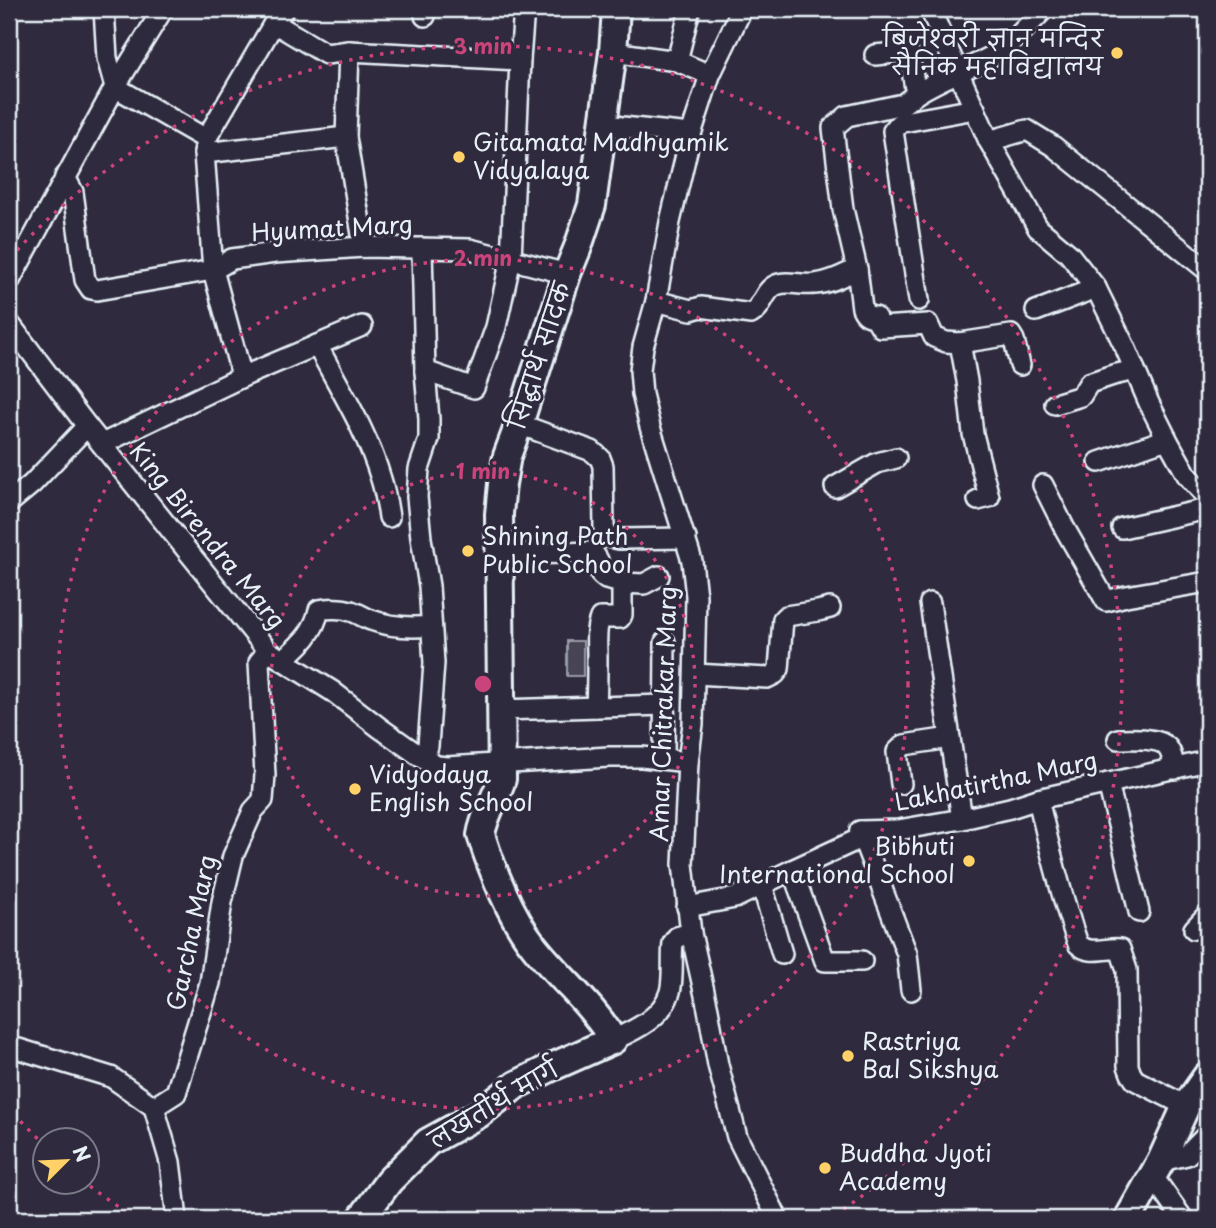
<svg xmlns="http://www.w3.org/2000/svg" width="1216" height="1228" font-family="'Playpen Sans','Playpen Sans Deva',sans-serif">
<rect width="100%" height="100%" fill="#2f2a3d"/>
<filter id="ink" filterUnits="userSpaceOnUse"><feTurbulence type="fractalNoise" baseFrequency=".0143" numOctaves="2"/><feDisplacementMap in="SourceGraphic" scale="14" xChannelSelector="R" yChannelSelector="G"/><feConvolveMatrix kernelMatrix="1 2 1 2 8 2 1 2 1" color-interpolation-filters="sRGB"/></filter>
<g filter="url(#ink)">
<rect fill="#464455" stroke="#979aa6" stroke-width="2" x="567" y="641" width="16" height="35"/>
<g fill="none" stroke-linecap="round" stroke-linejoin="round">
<defs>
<g id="street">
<polyline points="104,9 107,58 115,87 206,139"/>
<polyline points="742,9 710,75 691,134 670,222 656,301 643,347 640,370 642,394 650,427 692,561 696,596 693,724 688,762 683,864 691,933 708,1009 718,1065 737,1137 778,1219"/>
<polyline points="930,9 989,141 1038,228 1069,254 1096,288 1125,347 1149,403 1167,439 1187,475 1205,495 1207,501"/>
<polyline points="425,16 425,9"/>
<polyline points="274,23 326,54 349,51 520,60"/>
<polyline points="349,51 346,137 364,247"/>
<polyline points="613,52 677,61 710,75"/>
<path d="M875 55 906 52 909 54 916 94 903 104 847 116 833 128 843 209 857 269 862 308C865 315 868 316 875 317L881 327 928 324 934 337 946 342 960 343 967 381 973 434 989 497 978 500"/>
<polyline points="677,61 690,9"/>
<path d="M916 94C939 79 966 70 990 57 1012 45 1027 26 1044 9"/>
<polyline points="603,125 691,134"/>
<polyline points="989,141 1027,130 1053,146 1207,270"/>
<polyline points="204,153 346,137"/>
<polyline points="65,177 73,192 85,280 91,289 97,290 213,270 232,259 275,253 364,247 470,249 567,274"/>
<polyline points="422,248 425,371 429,419 429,439 419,469 417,497 421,538 429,586 434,663 428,746 424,759"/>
<polyline points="9,282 115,87 163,9"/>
<polyline points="919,300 893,131 899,124 903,122 975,109"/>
<path d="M656 301 691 310 701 307 751 314C762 308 764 290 776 285 787 280 803 286 815 284 830 283 844 275 857 269"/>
<polyline points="1036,311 1096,288"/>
<polyline points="9,323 87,426 268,651 332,691 380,728 424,759 437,766 447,767 609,757 642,757 688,762"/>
<polyline points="960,343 1011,335 1014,340 1020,365"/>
<path d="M317 345C340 389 367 431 381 479 385 491 387 504 389 517"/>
<polyline points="425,371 474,388 496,327 511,259 520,60 524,9"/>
<polyline points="242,377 362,326"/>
<polyline points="1055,404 1081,396 1089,383 1113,375 1135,370"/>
<polyline points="519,424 592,451 600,458 603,466 604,528 608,537 619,539 686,538"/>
<polyline points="102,444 242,377 213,270 204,153 206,139 274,23 284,9"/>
<polyline points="1099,462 1167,439"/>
<polyline points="1043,485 1065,529 1106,601 1126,596 1207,582"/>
<polyline points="835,487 877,463 896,458"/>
<polyline points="9,503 32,484 87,426"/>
<polyline points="1122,528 1207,509"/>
<path d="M500 555 593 552 598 560 601 575 606 579 622 583V615L620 618H600C595 630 597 644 597 657 597 674 597 690 596 707"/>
<polyline points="622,583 644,584 659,576"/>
<polyline points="930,603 962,819"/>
<path d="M283 660C300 645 314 633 319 610 328 608 342 608 351 611 358 613 365 618 371 620 390 627 412 628 431 626"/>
<polyline points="695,674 767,678 775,674 779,669 783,619 786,616 818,611 830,608"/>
<polyline points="500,710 665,705"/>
<path d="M1118 739C1130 739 1159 737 1167 747 1172 752 1173 762 1175 769"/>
<polyline points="664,759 665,642"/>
<polyline points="1108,783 1139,912"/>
<polyline points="901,784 897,752 904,745 950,738"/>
<path d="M1038 799C1050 850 1061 895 1078 944 1090 956 1105 947 1120 949L1127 970 1128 1066 1131 1074 1135 1080 1186 1106"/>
<polyline points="860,831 907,954 911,990"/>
<polyline points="792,870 825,961 862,961"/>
<polyline points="762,885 782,954"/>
<polyline points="687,907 735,898 792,870 859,839 860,831 898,830 962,819 1010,808 1038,799 1207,761"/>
<polyline points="1194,929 1207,915"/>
<path d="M613 1040C635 1030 662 1018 670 992 674 977 671 959 673 943L677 937 691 933"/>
<polyline points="9,1046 111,1077 154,1107"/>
<polyline points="1161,1161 1187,1155 1207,1135"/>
<polyline points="1152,1175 1183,1219"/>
<polyline points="177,1219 170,1162 154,1107 176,1093 210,983 222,902 233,856 253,811 263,800 265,775 259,662 268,651"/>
</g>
<g id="secondary">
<path d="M361 1219 389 1181 428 1142 479 1114 516 1085 552 1067 613 1040C592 1004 559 978 534 946 511 917 492 870 481 835 484 815 496 798 502 779L499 514 502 484 507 456 519 424 567 274 578 247 592 205 613 52 616 9"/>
<polyline points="1128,1219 1161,1161 1186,1106 1207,1076"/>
</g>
</defs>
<use href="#street" stroke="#e8f1f8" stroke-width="24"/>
<use href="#secondary" stroke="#e8f1f8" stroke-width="32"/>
<use href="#street" stroke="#2f2a3d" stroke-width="19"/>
<use href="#secondary" stroke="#2f2a3d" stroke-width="26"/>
</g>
</g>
<g fill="none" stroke="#ca437a" stroke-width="3.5" stroke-dasharray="3.5 7">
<circle cx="483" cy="684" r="212"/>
<circle cx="483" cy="684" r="425"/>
<path d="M136 1218A637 637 0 0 1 86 1183M45 1146A637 637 0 0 1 10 1110M10 258A637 637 0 1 1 830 1218"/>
</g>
<g fill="#ffd166" stroke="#2f2a3d" stroke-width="2.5">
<circle cx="1117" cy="53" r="7"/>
<circle cx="459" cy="157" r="7"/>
<circle cx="468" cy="551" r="7"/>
<circle cx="355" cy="789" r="7"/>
<circle cx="969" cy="861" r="7"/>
<circle cx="848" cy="1056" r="7"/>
<circle cx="825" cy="1168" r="7"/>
</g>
<g text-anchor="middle" stroke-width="6" stroke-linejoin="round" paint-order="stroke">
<g font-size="24" fill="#e8f1f8" stroke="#2f2a3d" text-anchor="start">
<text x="1103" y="47" text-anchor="end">बिजेश्वरी ज्ञान मन्दिर<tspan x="1103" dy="28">सैनिक महाविद्यालय</tspan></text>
<text x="473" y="151">Gitamata Madhyamik<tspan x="473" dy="28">Vidyalaya</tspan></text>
<text x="482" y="545">Shining Path<tspan x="482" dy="28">Public School</tspan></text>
<text x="369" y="783">Vidyodaya<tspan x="369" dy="28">English School</tspan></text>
<text x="955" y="855" text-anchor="end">Bibhuti<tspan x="955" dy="28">International School</tspan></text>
<text x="862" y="1050">Rastriya<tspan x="862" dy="28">Bal Sikshya</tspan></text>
<text x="839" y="1162">Buddha Jyoti<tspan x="839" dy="28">Academy</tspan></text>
</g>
<g font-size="24" fill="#e8f1f8" stroke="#2f2a3d">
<text transform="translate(332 229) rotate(-3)" y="8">Hyumat Marg</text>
<text transform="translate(540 356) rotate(-72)" y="8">सिद्धार्थ सादक</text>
<text transform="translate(207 536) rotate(51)" y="8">King Birendra Marg</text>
<text transform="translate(664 714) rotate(-88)" y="8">Amar Chitrakar Marg</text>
<text transform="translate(996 782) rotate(-12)" y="8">Lakhatirtha Marg</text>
<text transform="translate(192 933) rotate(-78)" y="8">Garcha Marg</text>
<text transform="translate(494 1105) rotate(-31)" y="8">लखतीर्थ मार्ग</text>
</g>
</g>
<circle cx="483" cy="684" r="10" fill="#ca437a" stroke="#2f2a3d" stroke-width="3.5"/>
<g font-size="21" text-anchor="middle" font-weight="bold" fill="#ca437a" stroke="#2f2a3d" stroke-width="6" stroke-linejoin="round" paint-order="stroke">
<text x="483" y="54">3 min</text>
<text x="483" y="266">2 min</text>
<text x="483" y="479">1 min</text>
</g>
<rect width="1216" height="1228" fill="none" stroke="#2f2a3d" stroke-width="35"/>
<rect x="18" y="18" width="1181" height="1193" fill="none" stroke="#e8f1f8" stroke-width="2.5" filter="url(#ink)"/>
<g transform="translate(66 1161) rotate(66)"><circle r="33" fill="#2f2a3d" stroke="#797a88" stroke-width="2"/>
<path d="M0-5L12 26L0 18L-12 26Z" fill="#ffd166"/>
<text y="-10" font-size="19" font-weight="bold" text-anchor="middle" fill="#e8f1f8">N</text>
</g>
</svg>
